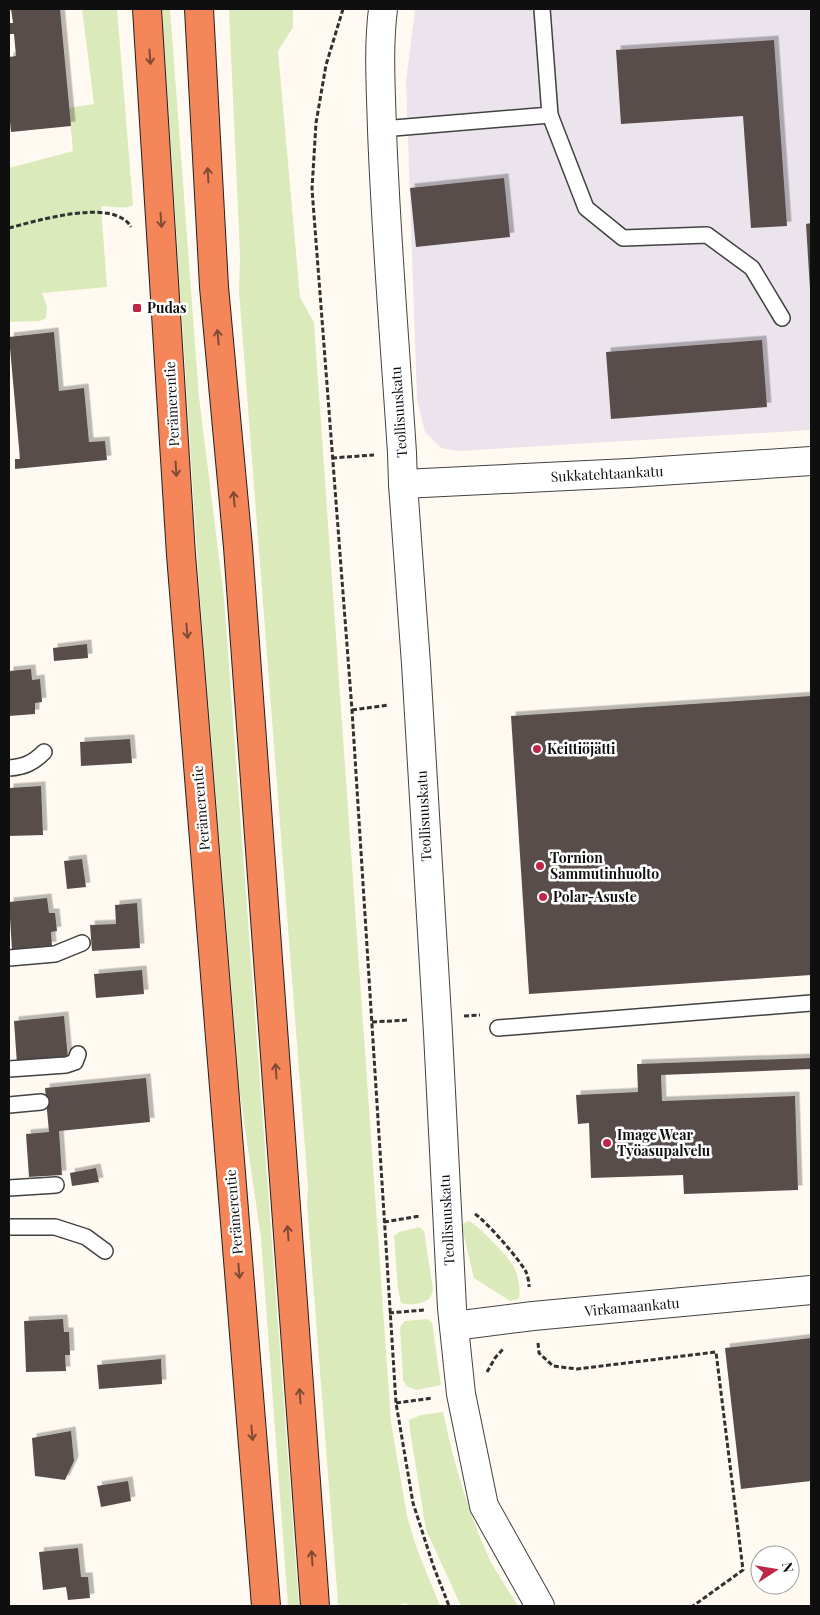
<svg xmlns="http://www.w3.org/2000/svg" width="820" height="1615" font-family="'Playfair Display',serif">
<defs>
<filter id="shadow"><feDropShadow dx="4.5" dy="-4.5" stdDeviation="0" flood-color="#0004"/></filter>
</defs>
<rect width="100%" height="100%" fill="#fffaf1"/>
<polygon fill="#ebe4ed" points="415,9 811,9 811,430 459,451 441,448 425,432 417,399 406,81"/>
<g fill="#dbeaba">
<path d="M82 9H117L133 205C125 210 111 206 101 206L107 287 42 293 47 307 46 318 40 321 9 322V168L73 151 69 108 94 104Z"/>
<polygon points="162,9 170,9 199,397 224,598 299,1606 288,1606 261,1238 240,1094 200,599"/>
<polygon points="229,9 293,9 293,27 278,51 300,297 314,323 391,1422 407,1516 417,1549 440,1606 413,1606 404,1603 398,1606 339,1606 338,1603 307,1204 308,1187 239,291 240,256"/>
<path d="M469 1221C479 1226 510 1258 515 1269 518 1276 521 1291 519 1299L510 1301 474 1278 462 1228V1224Z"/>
<path d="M419 1227 424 1231 433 1290C432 1292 431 1297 430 1298 424 1304 409 1306 401 1303L398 1290 394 1236 399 1232Z"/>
<polygon points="428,1319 432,1323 441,1385 416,1390 406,1386 403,1380 400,1327 405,1321"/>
<path d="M443 1412C454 1463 468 1513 490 1560 498 1576 509 1591 518 1606H461L426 1530 410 1430 409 1420 421 1415Z"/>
</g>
<g fill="#584e4b" filter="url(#shadow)">
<polygon points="11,9 60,9 71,126 11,132 9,112 9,57 16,56 14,34 9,34 9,23 13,23"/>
<polygon points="774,40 787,226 751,228 743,116 621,124 616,50"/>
<polygon points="504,178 510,237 416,247 410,188"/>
<polygon points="811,223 811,289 810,289 806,224"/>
<polygon points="54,332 59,391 84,388 89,442 105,441 107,460 15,469 15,459 20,459 9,337"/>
<polygon points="762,340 767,407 611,419 606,352"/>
<polygon points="87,644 88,658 54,661 53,648"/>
<polygon points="31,669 32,680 40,679 42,702 35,703 35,714 9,716 9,671"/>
<polygon points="811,696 811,975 529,994 511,716"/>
<polygon points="130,739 132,763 81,766 80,742"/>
<polygon points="41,786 43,835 9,836 9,788"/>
<polygon points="82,859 86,887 67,889 64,861"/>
<polygon points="47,898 49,913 55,913 57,931 51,932 52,946 12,950 9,902"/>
<polygon points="137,903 140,948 92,951 90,925 116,924 115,905"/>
<polygon points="142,970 144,994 96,998 94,974"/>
<polygon points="64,1016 68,1059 17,1064 14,1021"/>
<polygon points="811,1058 811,1069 661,1075 662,1101 795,1096 798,1190 684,1194 683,1175 591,1178 589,1123 578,1124 576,1095 638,1092 637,1064"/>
<polygon points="146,1078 150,1122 59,1131 62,1175 29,1177 26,1134 49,1132 45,1088"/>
<polygon points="96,1168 99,1182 72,1186 70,1173"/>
<polygon points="63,1319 64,1332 69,1332 70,1355 65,1355 66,1371 26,1372 24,1321"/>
<polygon points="811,1338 811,1481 741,1489 725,1348"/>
<polygon points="161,1359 162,1384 99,1389 97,1365"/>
<polygon points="71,1431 74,1461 65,1480 35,1476 32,1438"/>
<polygon points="128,1481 131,1501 101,1507 97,1486"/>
<polygon points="78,1548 81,1577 88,1577 90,1598 68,1600 66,1587 43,1590 39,1552"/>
</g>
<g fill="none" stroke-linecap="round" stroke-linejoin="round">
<defs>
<g id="lane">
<polyline points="550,115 586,208 623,238 707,235 752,268 782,318"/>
<polyline points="382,129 550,115 542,9"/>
<path d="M9 768C24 767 33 763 44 752"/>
<polyline points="9,958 55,954 82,943"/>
<polyline points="498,1028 811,1003"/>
<polyline points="9,1069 66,1065 75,1062 78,1054"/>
<polyline points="9,1105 41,1102"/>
<polyline points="9,1188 56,1185"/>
<polyline points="9,1227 55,1227 86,1237 105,1251"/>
</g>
<g id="street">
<path d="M383 9C378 49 381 90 382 130 386 238 395 345 402 453L403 484 416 664 438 1033 452 1308 461 1394 484 1506 540 1606"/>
<polyline points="403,484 629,473 811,461"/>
<polyline points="454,1326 533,1316 811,1290"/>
</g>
<g id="highway">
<polyline points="147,9 181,555 266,1606"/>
<polyline points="199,9 214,287 238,547 315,1606"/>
</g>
</defs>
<use href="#lane" stroke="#424242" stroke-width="18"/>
<use href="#street" stroke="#424242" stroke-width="30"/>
<use href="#highway" stroke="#202020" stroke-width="30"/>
<g stroke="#313131" stroke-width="3" stroke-dasharray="5 2.5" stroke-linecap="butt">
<polyline points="343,9 326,65 316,123 312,189 352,710 396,1403 413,1503 433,1565 449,1606"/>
<path d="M9 228C36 221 114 197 131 227"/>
<polyline points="332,458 374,455"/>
<polyline points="352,710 389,705"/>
<polyline points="464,1016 480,1015"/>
<polyline points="372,1022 409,1020"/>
<path d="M475 1214C485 1220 521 1261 526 1272 528 1276 529 1282 529 1287"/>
<polyline points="384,1222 420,1216"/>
<polyline points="389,1313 424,1310"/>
<polyline points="538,1343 539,1353 553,1366 577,1369 716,1352 743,1570 693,1606"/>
<polyline points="487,1372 495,1358 504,1348"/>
<polyline points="396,1403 433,1398"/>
</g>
<use href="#lane" stroke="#fff" stroke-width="15"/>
<use href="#street" stroke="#fff" stroke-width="28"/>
<use href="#highway" stroke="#f4865a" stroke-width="28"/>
</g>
<defs><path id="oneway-shaft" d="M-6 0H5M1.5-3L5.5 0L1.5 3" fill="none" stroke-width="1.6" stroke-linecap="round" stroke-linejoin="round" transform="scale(1.25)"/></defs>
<g stroke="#824a34">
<use href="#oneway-shaft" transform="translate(150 57) rotate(86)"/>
<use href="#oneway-shaft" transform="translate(208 175) rotate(-93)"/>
<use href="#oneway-shaft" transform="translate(161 220) rotate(86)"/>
<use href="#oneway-shaft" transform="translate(218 337) rotate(-95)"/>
<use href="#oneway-shaft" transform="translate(176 469) rotate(87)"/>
<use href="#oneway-shaft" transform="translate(234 499) rotate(-95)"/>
<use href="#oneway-shaft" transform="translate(187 631) rotate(85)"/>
<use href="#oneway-shaft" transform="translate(276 1071) rotate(-94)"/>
<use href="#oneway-shaft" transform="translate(288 1233) rotate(-94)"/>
<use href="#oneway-shaft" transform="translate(239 1271) rotate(85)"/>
<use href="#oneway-shaft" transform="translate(300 1396) rotate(-94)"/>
<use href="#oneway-shaft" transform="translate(252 1433) rotate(85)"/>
<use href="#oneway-shaft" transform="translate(312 1558) rotate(-94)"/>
</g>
<g fill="#bf2748" stroke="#fff" stroke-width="2">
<rect x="132" y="303" width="10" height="10" rx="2.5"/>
<circle cx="537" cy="749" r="5"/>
<circle cx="540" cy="866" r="5"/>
<circle cx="543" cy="897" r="5"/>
<circle cx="607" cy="1143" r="5"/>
</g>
<g text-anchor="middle" stroke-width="5" stroke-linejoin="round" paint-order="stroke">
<g font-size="14" font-weight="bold" fill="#0f0f0f" stroke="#fff" text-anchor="start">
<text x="147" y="313">Pudas</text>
<text x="547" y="754">Keittiöjätti</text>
<text x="550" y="863">Tornion<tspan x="550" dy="16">Sammutinhuolto</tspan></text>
<text x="553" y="902">Polar-Asuste</text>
<text x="617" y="1140">Image Wear<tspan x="617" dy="16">Työasupalvelu</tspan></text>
</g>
<g font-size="14" fill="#0f0f0f" stroke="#fff">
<text transform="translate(172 404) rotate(-93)" y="5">Perämerentie</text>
<text transform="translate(399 412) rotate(-94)" y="5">Teollisuuskatu</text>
<text transform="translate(607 474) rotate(-3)" y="5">Sukkatehtaankatu</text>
<text transform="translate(201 808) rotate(-95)" y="5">Perämerentie</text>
<text transform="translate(424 816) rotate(-93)" y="5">Teollisuuskatu</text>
<text transform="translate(234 1212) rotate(-95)" y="5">Perämerentie</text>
<text transform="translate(447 1220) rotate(-93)" y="5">Teollisuuskatu</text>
<text transform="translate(632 1307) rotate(-5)" y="5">Virkamaankatu</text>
</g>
</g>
<rect width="820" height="1615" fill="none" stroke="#0f0f0f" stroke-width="20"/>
<g transform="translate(775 1570) rotate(78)"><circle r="24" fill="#ffffff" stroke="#9f9f9f"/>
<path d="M0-4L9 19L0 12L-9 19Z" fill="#bf2748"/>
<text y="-8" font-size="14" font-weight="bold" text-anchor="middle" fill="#0f0f0f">N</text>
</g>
</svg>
